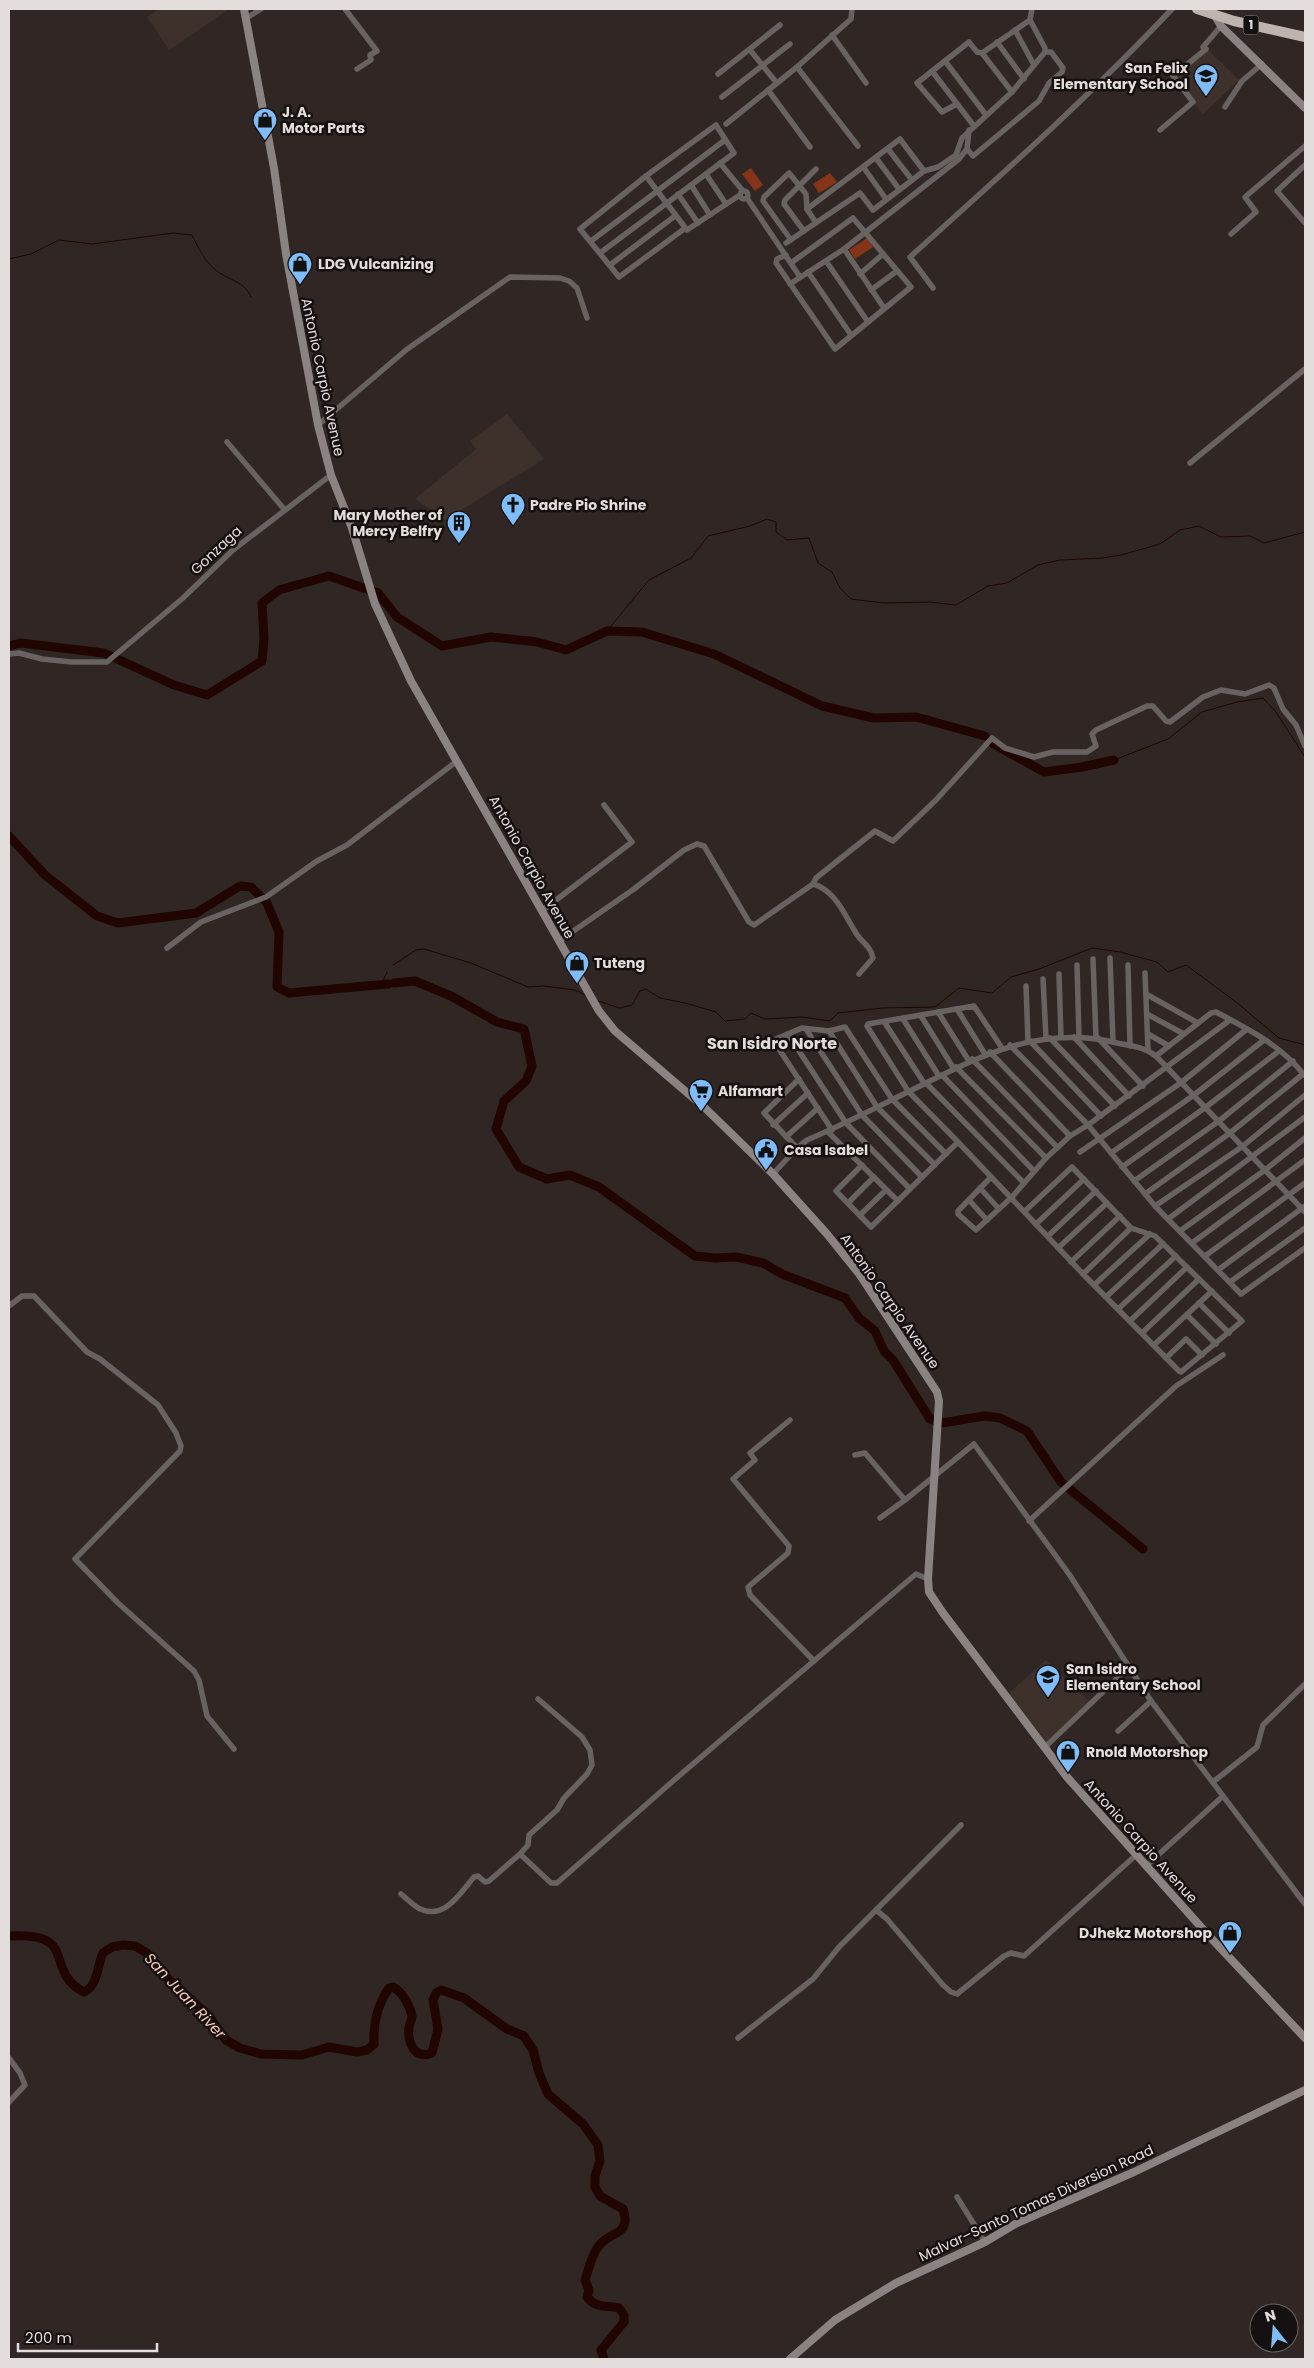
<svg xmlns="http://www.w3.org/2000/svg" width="1314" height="2368" font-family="Poppins,sans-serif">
<rect width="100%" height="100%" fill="#302724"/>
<g fill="#3e302b">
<polygon points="159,9 229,9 169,50 147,17"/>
<polygon points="1207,49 1239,80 1203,114 1173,76"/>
<polygon points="507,414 544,459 445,520 415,499 476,449 470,441"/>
<polygon points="1046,1660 1090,1702 1045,1744 1008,1694"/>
</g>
<g fill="#863417">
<polygon points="751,168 763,185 755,191 742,174"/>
<polygon points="830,173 837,182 819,193 813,184"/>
<polygon points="867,238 873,247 855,259 849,250"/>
</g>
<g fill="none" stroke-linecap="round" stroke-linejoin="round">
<g stroke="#200501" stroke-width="1">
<path d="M9 259 31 254 59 240 92 244 173 233 192 235C198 248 205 262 217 271 228 280 246 282 251 297"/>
<polyline points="607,631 649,580 691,558 708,536 750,526 767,519 776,522 776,532 787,540 809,538 818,563 832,572 840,588 851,599 884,603 929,602 956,605 988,586 1007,583 1038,565 1060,560 1103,558 1121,555 1160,544 1180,530 1199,526 1221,537 1250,536 1264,543 1305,532"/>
<polyline points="1114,760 1168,739 1202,712 1237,702 1263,698 1276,712 1305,757"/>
<polyline points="393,965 416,950 424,949 471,963 528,987 544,986 575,990 587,996"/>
<polyline points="381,986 387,972"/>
<polyline points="598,1001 620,1008 632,1005 640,991 646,989 660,998 685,1003 716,1012 725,1021 745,1019 751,1013 765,1019 802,1017 830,1021 838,1013 882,1008 935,1007 959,988 992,993 1011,977 1039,969 1092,948 1120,952 1157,962 1168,972 1186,965 1236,1002 1279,1038 1305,1045"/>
</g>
<g stroke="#200501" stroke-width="9">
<polyline points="9,646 21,643 104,653 174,685 207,695 262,661 264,639 262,603 279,590 329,576 378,593 397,617 442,646 491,637 537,642 566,650 607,631 642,632 714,654 822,706 874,718 916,717 985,736"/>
<polyline points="992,743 1044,772 1082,767 1114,760"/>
<polyline points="9,836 45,875 97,916 118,923 196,913 240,886 251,887 267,903 279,932 277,987 289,993 388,984"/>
<polyline points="394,983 415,981 451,996 497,1022 524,1029 532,1066 526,1081 504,1101 496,1129 519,1167 547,1179 570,1175 599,1187 695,1256 715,1258 736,1257 763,1263 782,1274 845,1298 859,1318 875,1331 884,1351 893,1360 930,1419 942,1423 984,1416 1000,1418 1027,1431 1061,1482 1143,1549"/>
<path d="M9 1936C81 1932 42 1970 84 1992 98 1986 97 1966 103 1953L112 1947 123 1945 135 1946 147 1953 165 1976 208 2015 226 2040 240 2048 261 2054 302 2055 329 2047 357 2052 367 2050 374 2044C373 2024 377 2005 389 1988L393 1987C402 1992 410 2005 412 2016 412 2019 410 2024 409 2027 407 2043 415 2060 432 2053L438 2029 433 2000 436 1993 441 1990 464 1998 507 2029 524 2036 533 2050 539 2073 548 2094 583 2124 598 2145 600 2161 595 2176V2187L600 2196 623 2209C632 2237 609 2230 598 2247 591 2256 589 2269 585 2280L589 2290 587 2297C597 2309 606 2305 619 2308L624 2315V2322L601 2350 604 2359"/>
</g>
<g stroke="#686361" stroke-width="5.5">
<polyline points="345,9 377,51 370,55 371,60 357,69"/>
<polyline points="245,19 261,9"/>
<polyline points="1015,30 1034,65"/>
<polyline points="832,35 866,83"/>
<polyline points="997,42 1024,79"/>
<polyline points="750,50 776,82"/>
<polyline points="982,53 1030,20"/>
<polyline points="945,61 986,115"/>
<polyline points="797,67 858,146"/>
<polyline points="932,71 974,126"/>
<polyline points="718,74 780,25"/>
<polyline points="768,90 810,147"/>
<polyline points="722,97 790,44"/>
<polyline points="957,104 942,112 917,83 969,42 977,52 982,53 1012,92"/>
<polyline points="1225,107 1242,81 1262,64"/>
<polyline points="726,124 797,67 851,19 852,9"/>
<polyline points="1160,130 1193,102 1173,76 1206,49 1203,47 1221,26"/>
<polyline points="888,149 912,180"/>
<polyline points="967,149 973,156 1039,101 1049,83 1062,72 1063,68 1051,52 1045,52"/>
<polyline points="876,158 899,189"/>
<polyline points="720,163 743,191"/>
<polyline points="1305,165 1277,191 1305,223"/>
<polyline points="864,168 886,199"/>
<polyline points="706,174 726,204"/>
<polyline points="646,176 687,230 740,195"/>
<polyline points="691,185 710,215"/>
<circle cx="744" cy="195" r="4"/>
<polyline points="678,194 698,223"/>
<polyline points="747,198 800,277"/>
<polyline points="807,209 900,139 924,171"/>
<polyline points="804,231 784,204 785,200 816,169"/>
<polyline points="1231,234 1256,212 1245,197 1305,146"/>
<polyline points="791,240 763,201 764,197 789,173 806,194 807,209 816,223"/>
<polyline points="591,241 725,140"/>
<polyline points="786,243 860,193 873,210 924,171 938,167 956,155 962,138 1012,92 1045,52 1045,48 1030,20 1032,9"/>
<polyline points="844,249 884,308"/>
<polyline points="600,253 734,153 716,125 646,176 580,229 619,277 684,229"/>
<polyline points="786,255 777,259 776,263 835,349 911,287 853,218 791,263"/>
<polyline points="826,261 868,322"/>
<polyline points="610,265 675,216"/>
<polyline points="808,272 851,335"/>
<polyline points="860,274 883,254"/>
<polyline points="790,284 844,249 959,159 967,149 969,130"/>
<path d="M933 288 910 257C1000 176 1089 97 1172 9"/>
<polyline points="871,290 897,271"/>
<polyline points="318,425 406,350 510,277 560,278 569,281 577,288 587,318"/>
<polyline points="227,442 284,509"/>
<polyline points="1190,463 1305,369"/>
<polyline points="9,654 19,653 42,659 71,662 107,662 183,598 233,550 331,475"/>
<path d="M813 884C837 891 845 917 858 936 864 944 871 947 873 958L859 974"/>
<polyline points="543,910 632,842 604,805"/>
<polyline points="559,941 634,889 684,850 697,844 704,846 749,922 754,925 813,884 816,878 875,831 893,841 936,800 992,738 1005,748 1034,757 1053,752 1087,752 1096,746 1092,734 1096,730 1147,706 1153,706 1166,721 1170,722 1203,697 1221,690 1245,694 1269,685 1274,688 1283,709 1296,725 1305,746"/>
<polyline points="167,948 201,922 266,897 317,861 347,845 457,761"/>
<polyline points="1110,958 1113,1042"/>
<polyline points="1093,959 1096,1038"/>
<polyline points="1077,965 1079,1037"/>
<polyline points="1128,965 1130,1046"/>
<polyline points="1145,973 1148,1050"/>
<polyline points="1059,974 1061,1037"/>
<polyline points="1043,979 1046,1039"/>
<polyline points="1026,986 1028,1041"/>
<polyline points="1146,994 1198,1023"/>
<polyline points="957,1009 985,1054"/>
<polyline points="938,1012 969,1061"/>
<polyline points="1147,1014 1184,1034"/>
<polyline points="921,1016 954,1069"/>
<polyline points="903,1019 939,1076"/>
<polyline points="885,1023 924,1083"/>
<polyline points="806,1029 862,1115 922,1177"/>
<polyline points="829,1031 877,1107 935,1165"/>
<polyline points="788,1034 846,1123 910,1189"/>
<polyline points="1148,1034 1169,1046"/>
<polyline points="1074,1037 1129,1096"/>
<polyline points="1050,1038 1115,1106"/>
<polyline points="1098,1038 1143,1086"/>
<polyline points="1030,1041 1101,1116"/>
<polyline points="1010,1045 1088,1125 1230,1020"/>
<polyline points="990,1052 1070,1136 1088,1125 1155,1206 1241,1294 1305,1248"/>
<path d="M1156 1056 1211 1013 1216 1012C1248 1029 1282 1046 1304 1075"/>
<polyline points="972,1059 1057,1147"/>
<polyline points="956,1067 1046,1158 1070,1136"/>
<polyline points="942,1075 1034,1171"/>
<polyline points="926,1083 1024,1183"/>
<polyline points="773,1125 808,1093"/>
<polyline points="832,1130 775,1043 776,1039 802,1028 829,1031 845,1027 892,1099 946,1154"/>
<polyline points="828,1132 898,1201"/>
<polyline points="786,1137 818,1108"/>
<polyline points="958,1142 1083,1274 1179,1371 1181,1372 1242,1321 1155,1236 1131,1228 1072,1167 1025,1211"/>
<polyline points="797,1148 764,1113 799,1079"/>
<polyline points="1080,1152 1182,1082 1247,1029"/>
<polyline points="1111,1153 1194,1095 1264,1040"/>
<polyline points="862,1165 836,1191 871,1227 958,1142 908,1091 867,1026 868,1024 974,1006 1002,1048"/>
<polyline points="1122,1167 1206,1107 1279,1051"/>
<path d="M773 1174 797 1148 807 1140C845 1124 881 1105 918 1087 983 1054 1042 1025 1117 1043 1131 1046 1145 1047 1156 1056L1305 1212"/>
<polyline points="991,1177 958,1211 958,1214 976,1230 1012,1197 1046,1158"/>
<polyline points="1134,1181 1219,1121 1293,1061"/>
<polyline points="980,1188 999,1209"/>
<polyline points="1145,1194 1230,1133 1303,1074"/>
<polyline points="969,1200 987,1220"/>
<polyline points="848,1203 874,1177"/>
<polyline points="1155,1206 1243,1146 1305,1095"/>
<polyline points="860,1215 886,1190"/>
<polyline points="1168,1219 1305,1117"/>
<polyline points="1036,1224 1084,1179"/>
<polyline points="1180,1231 1265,1170 1305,1138"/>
<polyline points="1048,1236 1096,1191"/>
<polyline points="1192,1243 1305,1160"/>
<polyline points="1058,1248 1107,1203"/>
<polyline points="1205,1256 1305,1183"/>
<polyline points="1071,1262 1120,1216"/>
<polyline points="1218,1270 1305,1206"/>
<polyline points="1083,1274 1131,1228"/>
<polyline points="1230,1282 1305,1228"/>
<polyline points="1094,1285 1150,1234"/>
<polyline points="1106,1297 1163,1244"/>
<polyline points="1199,1303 1229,1333"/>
<polyline points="9,1306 22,1296 34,1296 87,1352 100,1359 158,1405 176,1433 181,1446 180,1451 75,1559 118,1603 194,1671 199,1680 207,1716 234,1749"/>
<polyline points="1118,1309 1176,1256"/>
<polyline points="1187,1315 1216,1344"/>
<polyline points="1130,1321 1187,1267"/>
<polyline points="1142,1333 1199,1279"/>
<polyline points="1154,1345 1212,1291"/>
<polyline points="1166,1358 1186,1339 1202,1355"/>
<polyline points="790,1420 750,1453 755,1460 733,1479 789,1546 788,1553 748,1587 750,1595 814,1661"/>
<polyline points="855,1455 865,1453 905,1500"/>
<polyline points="880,1518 905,1500 974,1444 1069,1574 1151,1701 1305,1904"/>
<polyline points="1029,1521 1176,1386 1223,1355"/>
<polyline points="1118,1731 1151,1701"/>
<polyline points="1044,1748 1128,1668"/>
<polyline points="1213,1782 1257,1747 1263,1725 1305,1684"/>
<polyline points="520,1854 528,1845 529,1835 557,1810 564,1798 587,1774 592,1765 590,1750 582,1737 538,1699"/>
<polyline points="1146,1866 1223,1796"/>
<path d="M401 1894C407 1899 414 1906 420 1909 445 1920 460 1893 474 1877L478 1876 485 1882 489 1881 520 1854 551 1883H557L673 1781 916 1574 928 1579"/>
<polyline points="876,1910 887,1919 943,1985 951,1992 957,1994 1004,1956 1011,1953 1024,1956 1136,1855"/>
<polyline points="738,2038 813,1979 839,1947 961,1825"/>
<polyline points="9,2058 20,2073 25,2085 9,2102"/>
<polyline points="957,2197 985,2242"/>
</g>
<g stroke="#8b8381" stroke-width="8">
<polyline points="244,9 274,168 286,254 318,425 331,475 352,528 375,604 411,681 599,1011 615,1031 705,1108 773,1174 827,1234 860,1275 937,1392 939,1401 928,1579 929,1592 943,1613 1067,1777 1209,1936 1305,2038"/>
<polyline points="1214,14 1221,26 1305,108"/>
<polyline points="790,2359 835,2320 896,2283 985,2242 1017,2223 1134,2172 1305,2090"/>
</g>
<polyline stroke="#beb3af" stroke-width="10" points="1197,9 1234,21 1305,37"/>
</g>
<defs>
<symbol id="school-pin" viewBox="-11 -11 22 30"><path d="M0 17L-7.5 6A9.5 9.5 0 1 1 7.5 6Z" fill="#7fbdfa" stroke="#151110"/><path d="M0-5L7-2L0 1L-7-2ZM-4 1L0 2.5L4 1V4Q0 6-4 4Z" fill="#111"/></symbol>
<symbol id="shop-pin" viewBox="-11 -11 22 30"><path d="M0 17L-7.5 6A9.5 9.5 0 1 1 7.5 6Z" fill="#7fbdfa" stroke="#151110"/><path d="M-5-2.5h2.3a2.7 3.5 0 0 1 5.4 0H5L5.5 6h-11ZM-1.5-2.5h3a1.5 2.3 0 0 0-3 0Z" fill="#111"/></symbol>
<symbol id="church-pin" viewBox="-11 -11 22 30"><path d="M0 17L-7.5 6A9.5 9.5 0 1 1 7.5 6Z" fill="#7fbdfa" stroke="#151110"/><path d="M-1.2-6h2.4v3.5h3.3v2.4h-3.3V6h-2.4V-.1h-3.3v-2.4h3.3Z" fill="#111"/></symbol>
<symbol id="building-pin" viewBox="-11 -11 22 30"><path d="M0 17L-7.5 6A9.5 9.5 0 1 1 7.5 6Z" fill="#7fbdfa" stroke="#151110"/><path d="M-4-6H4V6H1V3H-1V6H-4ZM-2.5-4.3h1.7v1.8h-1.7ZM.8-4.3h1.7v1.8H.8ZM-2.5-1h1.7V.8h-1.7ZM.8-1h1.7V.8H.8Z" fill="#111"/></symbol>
<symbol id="supermarket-pin" viewBox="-11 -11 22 30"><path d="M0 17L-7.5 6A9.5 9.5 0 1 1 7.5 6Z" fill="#7fbdfa" stroke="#151110"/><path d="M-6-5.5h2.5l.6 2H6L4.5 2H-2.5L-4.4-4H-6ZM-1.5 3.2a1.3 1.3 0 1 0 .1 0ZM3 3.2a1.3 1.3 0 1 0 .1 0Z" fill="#111"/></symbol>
<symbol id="civic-pin" viewBox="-11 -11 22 30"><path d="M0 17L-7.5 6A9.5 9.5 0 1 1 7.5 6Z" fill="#7fbdfa" stroke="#151110"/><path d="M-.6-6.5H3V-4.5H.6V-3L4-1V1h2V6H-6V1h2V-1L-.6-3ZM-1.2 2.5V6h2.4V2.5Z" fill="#111"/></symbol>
</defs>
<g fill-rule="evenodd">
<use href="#school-pin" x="1192" y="62" width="28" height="38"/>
<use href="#shop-pin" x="251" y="106" width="28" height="38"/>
<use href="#shop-pin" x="286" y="250" width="28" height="38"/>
<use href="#church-pin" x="499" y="491" width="28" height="38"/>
<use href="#building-pin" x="445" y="509" width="28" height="38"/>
<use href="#shop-pin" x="563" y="949" width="28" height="38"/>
<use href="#supermarket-pin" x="687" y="1077" width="28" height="38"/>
<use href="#civic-pin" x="752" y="1136" width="28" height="38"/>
<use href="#school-pin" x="1034" y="1663" width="28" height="38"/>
<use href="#shop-pin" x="1054" y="1738" width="28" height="38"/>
<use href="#shop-pin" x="1216" y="1919" width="28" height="38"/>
</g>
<g text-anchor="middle" stroke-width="5" stroke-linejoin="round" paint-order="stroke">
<rect fill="#151110" stroke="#a5a09e" stroke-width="1" x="1243.5" y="15.5" width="15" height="19" rx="4"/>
<g font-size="12" font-weight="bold" fill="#e3dddb">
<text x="1251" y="29">1</text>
</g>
<g font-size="14" font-weight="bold" fill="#e3dddb" stroke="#151110" text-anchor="start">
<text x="1188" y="73" text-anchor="end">San Felix<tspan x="1188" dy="16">Elementary School</tspan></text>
<text x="282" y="117">J. A.<tspan x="282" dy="16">Motor Parts</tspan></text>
<text x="318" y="269">LDG Vulcanizing</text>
<text x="530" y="510">Padre Pio Shrine</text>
<text x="442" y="520" text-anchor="end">Mary Mother of<tspan x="442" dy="16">Mercy Belfry</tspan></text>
<text x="594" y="968">Tuteng</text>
<text x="718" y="1096">Alfamart</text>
<text x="784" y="1155">Casa Isabel</text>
<text x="1066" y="1674">San Isidro<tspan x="1066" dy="16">Elementary School</tspan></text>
<text x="1086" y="1757">Rnold Motorshop</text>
<text x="1212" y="1938" text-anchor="end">DJhekz Motorshop</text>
</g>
<g font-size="14" fill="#e3dddb" stroke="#151110">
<text transform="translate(323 377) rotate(78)" y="5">Antonio Carpio Avenue</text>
<text transform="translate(216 550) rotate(-43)" y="5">Gonzaga</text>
<text transform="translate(532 867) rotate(61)" y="5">Antonio Carpio Avenue</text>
<text transform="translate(890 1301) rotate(55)" y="5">Antonio Carpio Avenue</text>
<text transform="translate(1141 1841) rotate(48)" y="5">Antonio Carpio Avenue</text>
<text transform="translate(1036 2203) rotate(-25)" y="5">Malvar–Santo Tomas Diversion Road</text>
</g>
<g font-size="15" font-style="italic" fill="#fac7b7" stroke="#151110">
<text transform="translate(185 1996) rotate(47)" y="5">San Juan River</text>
</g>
<g font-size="16" font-weight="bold" fill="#e3dddb" stroke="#151110">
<text x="772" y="1049">San Isidro Norte</text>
</g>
</g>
<rect width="1314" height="2368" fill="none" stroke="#e3dddb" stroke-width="20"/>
<g transform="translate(1274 2328) rotate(343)"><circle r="24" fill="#151110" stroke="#676361"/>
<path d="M0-4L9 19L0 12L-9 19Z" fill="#7fbdfa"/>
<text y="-8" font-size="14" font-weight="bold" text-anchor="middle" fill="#e3dddb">N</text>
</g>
<path d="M18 2343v8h139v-8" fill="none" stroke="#e3dddb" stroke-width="2.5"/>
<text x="25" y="2343" font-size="15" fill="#e3dddb" stroke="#151110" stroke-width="4" paint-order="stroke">200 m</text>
</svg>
